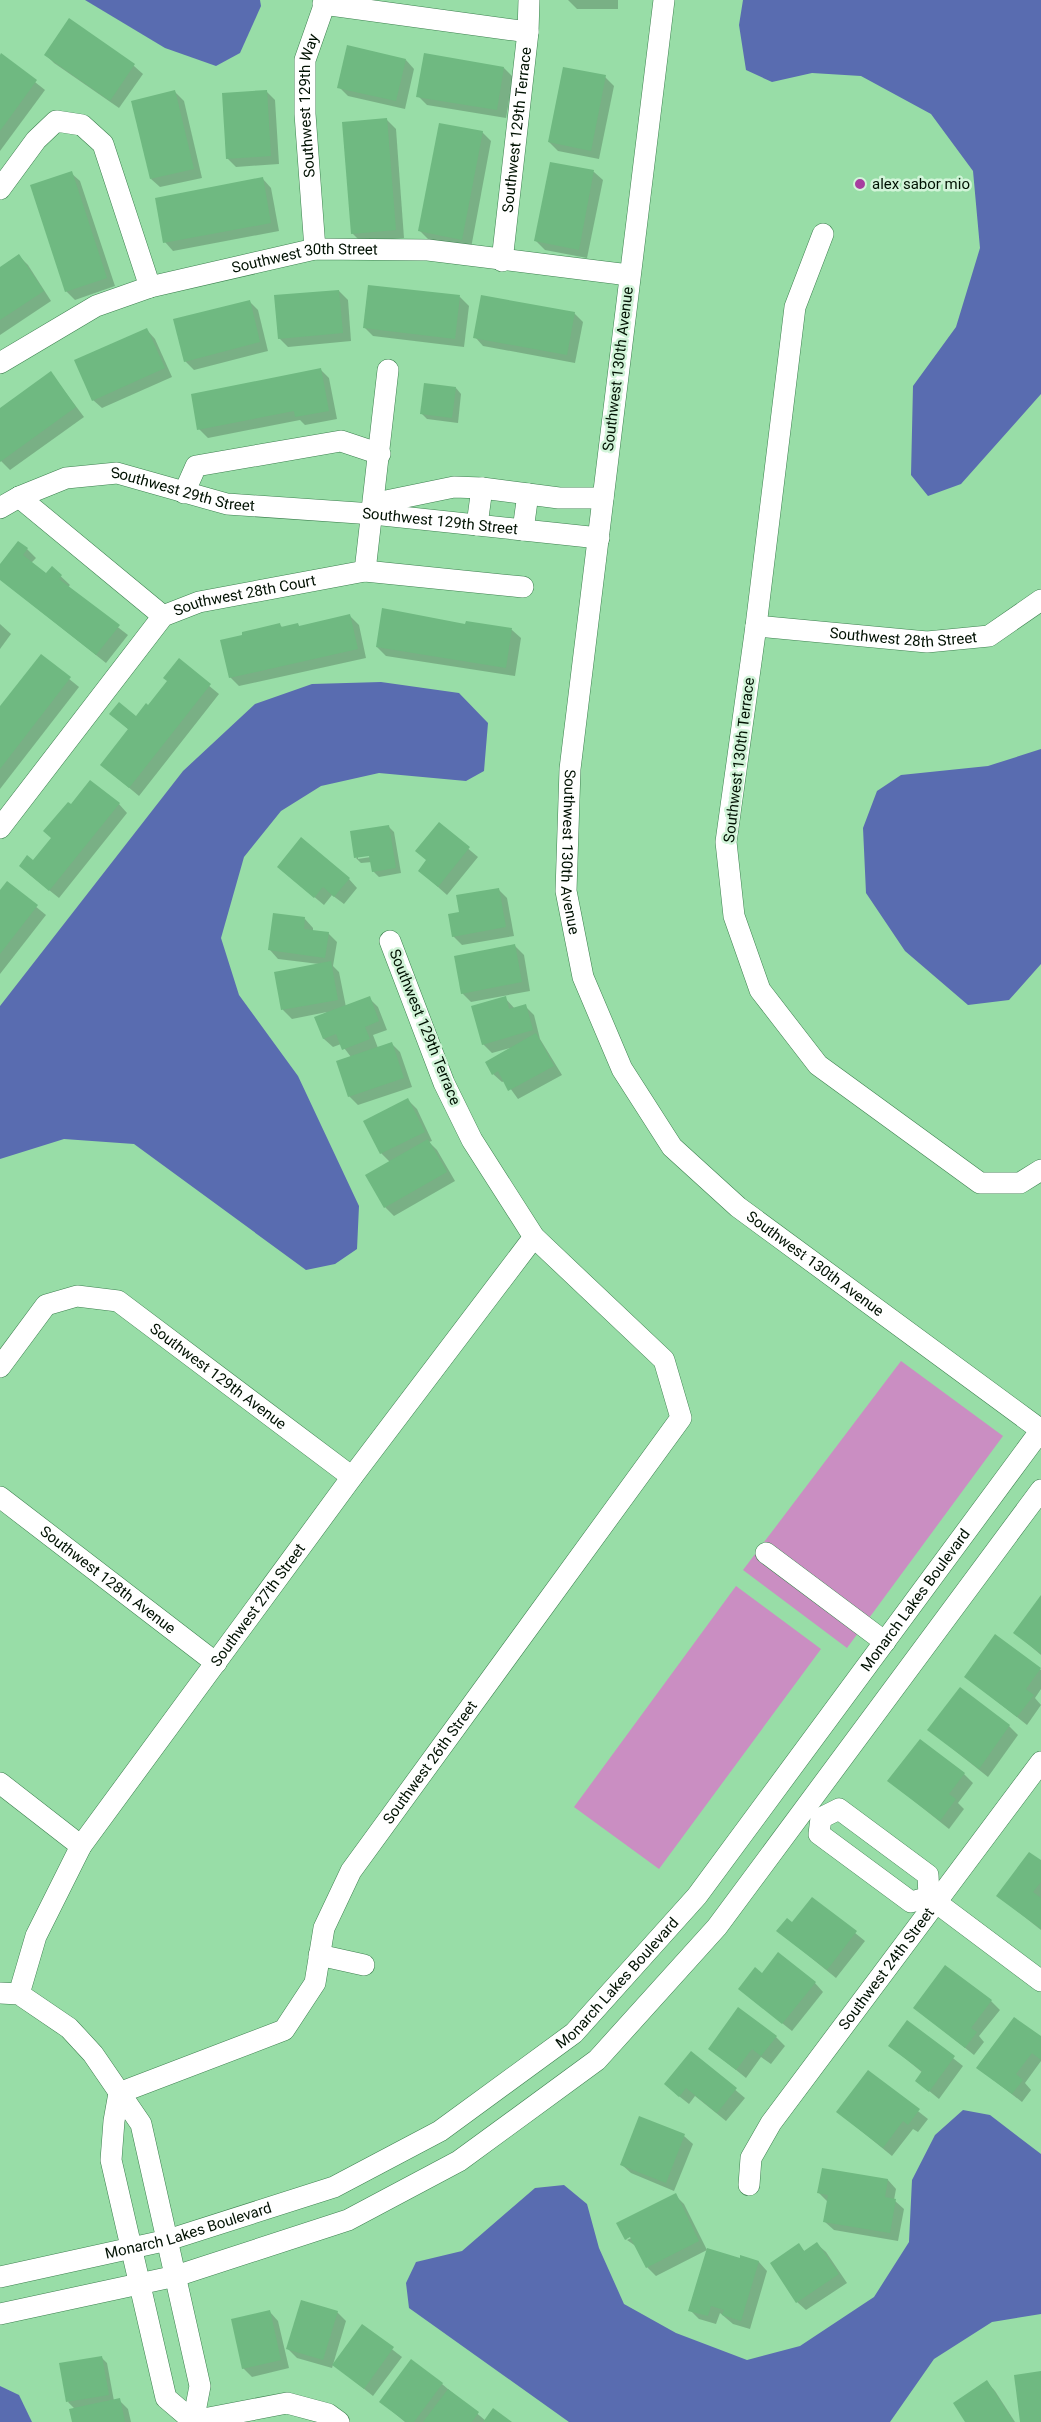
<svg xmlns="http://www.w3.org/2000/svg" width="1041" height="2422" font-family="Roboto,sans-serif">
<rect width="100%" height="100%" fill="#98dda7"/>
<g fill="#ca8ec2">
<polygon points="901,1361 1003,1436 847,1648 743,1570"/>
<polygon points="736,1586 821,1649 659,1869 574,1807"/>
</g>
<g fill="#596cb0">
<polygon points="85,0 260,0 261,6 240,53 216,66 165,48"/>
<polygon points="743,0 1041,0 1041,394 961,484 928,496 911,475 913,386 956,327 980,248 973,171 931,114 861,76 812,73 772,82 746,70 739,25"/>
<polygon points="381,682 459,693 488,723 484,771 466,781 379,773 321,786 281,811 244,857 221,938 239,995 298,1076 359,1206 357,1249 335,1264 306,1270 134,1144 64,1139 0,1159 0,1006 183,771 255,704 312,684"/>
<polygon points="1041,749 1041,964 1009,1000 968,1005 905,951 866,893 863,828 877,791 901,775 988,766"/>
<polygon points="963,2110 990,2115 1041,2154 1041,2314 992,2322 934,2359 890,2422 569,2422 409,2308 406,2283 416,2262 462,2251 535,2188 564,2185 587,2204 599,2248 624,2304 676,2333 747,2360 800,2346 874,2297 909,2242 912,2180 935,2135"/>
<polygon points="0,2386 19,2395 32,2422 0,2422"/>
</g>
<g fill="#0003" fill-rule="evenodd">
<polygon points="568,0 618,0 618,9 577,9"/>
<polygon points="69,21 134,66 143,74 119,108 54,63 46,55"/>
<polygon points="1,55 45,90 0,151 0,57"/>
<polygon points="406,60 414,69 405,109 348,96 339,87"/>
<polygon points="504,68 513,77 506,118 427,105 418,96"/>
<polygon points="605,77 614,86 599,159 558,151 549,142"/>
<polygon points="266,91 275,100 279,164 236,167 227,158"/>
<polygon points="175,92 184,101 202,178 160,187 151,179"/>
<polygon points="387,120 396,129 404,238 361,242 352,233"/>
<polygon points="482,132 491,141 471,248 429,240 420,231"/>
<polygon points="551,163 594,172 603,180 587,258 545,250 536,241"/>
<polygon points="71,173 80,181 115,286 75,300 66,291"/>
<polygon points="263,179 271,188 279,231 173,251 165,242"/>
<polygon points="19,256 28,265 51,301 0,335 0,269"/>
<polygon points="339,291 348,300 351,341 288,347 279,338"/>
<polygon points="460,297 469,306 464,347 373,336 365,328"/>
<polygon points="249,301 258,310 268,351 194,370 185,361"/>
<polygon points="574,313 583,322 575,363 483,346 475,337"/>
<polygon points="147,330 155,339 172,377 102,408 93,400"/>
<polygon points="320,369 329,378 337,419 305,425 300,420 208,438 199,429"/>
<polygon points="51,373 84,417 10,470 0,460 0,409"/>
<polygon points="456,388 461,394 458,423 427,419 422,414"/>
<polygon points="27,549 36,558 31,563 46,575 52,568 70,585 67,588 128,635 106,663 0,579 0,567"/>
<polygon points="350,616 359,625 366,658 239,686 230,677 280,625 283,628 298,625 300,627"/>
<polygon points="467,622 512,630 521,638 515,676 386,656 377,647 466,626"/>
<polygon points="0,624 11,634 0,649"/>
<polygon points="41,656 79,687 0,789 0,709"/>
<polygon points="179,661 219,694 139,796 102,765 129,730 111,714 136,718 149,707 168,681"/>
<polygon points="119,804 127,813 59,898 29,874 33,862 52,839 71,806"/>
<polygon points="439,824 478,857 447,895 420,871 428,861"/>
<path d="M389 827 394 832 401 873 379 877 373 871 372 862 361 863 356 858ZM377 853V856L358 859V856Z"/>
<polygon points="288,875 349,879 357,888 344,904 332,895 324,905"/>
<polygon points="7,883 46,915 0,974 0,893"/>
<polygon points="498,889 507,898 514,936 462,945 453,936 461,913"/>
<polygon points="305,919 313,928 313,931 328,933 337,942 333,966 339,972 346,1007 369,998 378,1007 387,1030 373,1035 378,1048 391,1043 400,1052 412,1087 358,1105 349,1096 351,1057 341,1044 333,1047 324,1039 316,1018 327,1012 292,1019 283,1010 276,973 319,964 278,959 270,950"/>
<polygon points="515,946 524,955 530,991 471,1002 462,993"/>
<polygon points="505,998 515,1009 525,1006 534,1015 540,1039 562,1075 518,1099 505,1081 502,1082 493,1074 510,1048 492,1053 483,1044"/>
<polygon points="408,1100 417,1109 432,1141 429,1142 437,1150 455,1181 394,1216 385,1207 390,1162 381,1153"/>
<polygon points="1041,1598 1041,1655 1015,1633"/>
<polygon points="996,1636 1041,1670 1041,1689 1035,1698 1041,1705 1027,1725 966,1677"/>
<polygon points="1009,1726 1018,1735 988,1777 929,1730"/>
<polygon points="964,1774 973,1783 958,1803 964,1809 949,1829 889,1781"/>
<polygon points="1041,1862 1041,1930 998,1896"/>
<polygon points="813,1899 865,1941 836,1978 778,1931 793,1924"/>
<polygon points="762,1975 815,1983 823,1992 792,2031 749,1997"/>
<polygon points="991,2001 1000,2010 979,2036 984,2042 974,2055 915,2008"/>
<polygon points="907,2022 963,2066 939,2099 917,2081 923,2073 890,2046"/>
<polygon points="776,2037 785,2046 771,2064 761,2057 746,2078 710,2049"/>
<polygon points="1041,2038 1041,2061 1025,2083 1031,2090 1022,2102 978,2068"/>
<polygon points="691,2053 745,2098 726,2121 695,2096 689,2104 675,2093"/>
<polygon points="868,2072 928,2119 918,2132 913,2129 892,2156 838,2112"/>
<polygon points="684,2136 693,2144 674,2191 631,2173 622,2165"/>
<polygon points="888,2180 896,2189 894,2200 904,2209 898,2241 834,2230 825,2222 828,2202 819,2193"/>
<polygon points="675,2195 684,2204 707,2250 656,2276 647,2267 637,2247 627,2240 638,2235 636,2233 627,2237 627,2240 618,2224"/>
<polygon points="817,2244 826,2252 847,2283 806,2310 797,2302 799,2245 805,2252"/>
<polygon points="740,2260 759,2262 767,2271 750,2329 733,2324 720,2313 716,2324 699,2319 690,2310"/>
<polygon points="270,2312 278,2321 289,2368 252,2377 243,2368"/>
<polygon points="337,2312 346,2321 332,2368 297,2358 288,2349"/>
<polygon points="362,2326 402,2357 373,2396 334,2365"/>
<polygon points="102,2358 107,2363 114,2401 119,2400 128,2409 131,2422 73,2422 75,2409 68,2402"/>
<polygon points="987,2382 995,2391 1015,2422 967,2422"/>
<polygon points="442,2384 486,2421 510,2422 405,2422 381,2402"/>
</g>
<g fill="#6fb981">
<polygon points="69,18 135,64 110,101 44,55"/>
<polygon points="347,45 406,59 396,101 337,88"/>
<polygon points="1,53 37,80 0,131 0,55"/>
<polygon points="424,53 504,67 497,110 416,97"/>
<polygon points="563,67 606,75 591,151 548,142"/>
<polygon points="175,90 194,169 150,179 131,101"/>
<polygon points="267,90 271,156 226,159 222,93"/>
<polygon points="387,118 396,230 351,234 342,122"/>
<polygon points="439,123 483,131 462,240 418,231"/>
<polygon points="550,162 594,170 579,250 534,241"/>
<polygon points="72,171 107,278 65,292 30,185"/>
<polygon points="263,177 271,223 163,243 155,198"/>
<polygon points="19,254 44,291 0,320 0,267"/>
<polygon points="368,285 460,295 455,339 363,328"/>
<polygon points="339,290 343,333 278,339 274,295"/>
<polygon points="481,295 575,312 567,355 473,338"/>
<polygon points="250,300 260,342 184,362 173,319"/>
<polygon points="147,328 165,368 92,401 74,360"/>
<polygon points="321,368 329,411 295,417 294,411 197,430 191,394"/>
<polygon points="51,371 76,407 0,462 0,408"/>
<polygon points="424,383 456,387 452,418 420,414"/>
<polygon points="18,541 28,548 23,555 46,573 52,566 62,575 59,579 120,625 96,655 0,580 0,564"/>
<polygon points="382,608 465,624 466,621 512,628 506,668 376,647"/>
<polygon points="350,614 358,649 229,678 220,640 242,635 242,632 280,623 281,627 298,623 299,626"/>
<polygon points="41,654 71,677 0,769 0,706"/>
<polygon points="179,658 211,684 129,788 100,765 128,729 109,714 119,702 136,716 146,703 148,705 167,681 163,678"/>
<polygon points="90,780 120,803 49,891 19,866 27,855 33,860 51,838 43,831 68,802 71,804"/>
<polygon points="439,822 470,847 438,887 418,871 426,860 415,851"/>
<polygon points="389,825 396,868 372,872 369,856 354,858 350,831"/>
<polygon points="301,837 350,878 334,897 323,887 314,898 277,867"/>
<polygon points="7,881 38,905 0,954 0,890"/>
<polygon points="499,888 506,927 452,937 448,914 459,912 456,895"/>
<polygon points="273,913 305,917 304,929 329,932 325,958 268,950"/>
<polygon points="515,944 522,982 461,994 454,956"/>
<polygon points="331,961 338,1000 281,1010 274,972"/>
<polygon points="370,996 379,1021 365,1027 370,1039 342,1050 336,1034 323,1039 314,1017"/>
<polygon points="506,996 509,1009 526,1004 533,1030 482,1045 471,1006"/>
<polygon points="536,1033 554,1066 508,1091 498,1071 492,1075 485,1062"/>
<polygon points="392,1042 404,1078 348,1097 336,1061"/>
<polygon points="408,1098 425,1132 380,1154 363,1121"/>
<polygon points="428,1139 447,1172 384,1208 365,1175"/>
<polygon points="1041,1595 1041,1654 1013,1633"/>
<polygon points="995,1634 1041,1668 1026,1689 1034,1695 1017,1717 964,1677"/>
<polygon points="960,1687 1010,1725 979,1769 927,1730"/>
<polygon points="920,1739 965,1773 949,1794 956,1799 940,1821 887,1781"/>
<polygon points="1029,1852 1041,1860 1041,1882 1033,1892 1041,1898 1041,1929 996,1896"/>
<polygon points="812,1897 857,1931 827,1970 776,1931 787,1918 792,1922"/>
<polygon points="778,1952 816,1982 782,2024 738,1989 755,1967 762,1973"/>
<polygon points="945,1965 992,2000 971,2028 977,2032 965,2048 913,2008"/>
<polygon points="738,2007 777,2036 761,2056 752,2049 736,2070 708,2049"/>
<polygon points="1014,2017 1041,2036 1041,2060 1032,2053 1016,2074 1023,2080 1012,2094 976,2068"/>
<polygon points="907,2020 955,2056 929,2092 915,2081 922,2071 888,2046"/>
<polygon points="691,2051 737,2088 717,2113 686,2088 679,2097 664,2084"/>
<polygon points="868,2070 920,2109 908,2125 903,2121 883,2148 836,2112"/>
<polygon points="639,2116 685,2134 666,2183 620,2165"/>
<polygon points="822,2168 888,2179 885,2197 896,2199 890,2233 823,2222 828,2195 817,2193"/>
<polygon points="676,2193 699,2241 646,2268 630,2237 625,2240 616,2223"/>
<polygon points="817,2242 839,2274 796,2303 770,2263 799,2243 804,2251"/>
<polygon points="707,2248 740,2258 740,2255 759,2261 741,2321 722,2315 724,2310 711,2306 708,2316 688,2311"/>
<polygon points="301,2300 338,2311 323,2360 286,2349"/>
<polygon points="270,2310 281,2360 242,2369 231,2319"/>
<polygon points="362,2324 394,2347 364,2389 332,2365"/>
<polygon points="102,2356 109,2395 66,2402 59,2363"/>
<polygon points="411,2359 443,2383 414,2422 406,2422 379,2402"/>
<polygon points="1041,2371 1041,2422 1020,2422 1014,2375"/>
<polygon points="987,2380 1014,2422 965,2422 953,2403"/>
<polygon points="448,2389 479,2412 472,2422 423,2422"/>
<polygon points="120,2398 125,2422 72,2422 69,2409"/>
<polygon points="493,2408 512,2422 483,2422"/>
</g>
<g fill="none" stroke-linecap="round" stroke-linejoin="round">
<defs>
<g id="minor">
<path id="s1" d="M664 0 570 769 566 891 583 977 622 1069 672 1147 738 1207 1041 1430"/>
<polyline points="323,4 528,32"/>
<polyline points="0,189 36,140 56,121 82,125 103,144 150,287"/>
<polyline points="823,234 795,307 756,626 726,842 734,916 760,990 818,1065 980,1183 1020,1183 1041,1170"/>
<path id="s2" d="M315 249 305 114V60L326 0"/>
<path id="s3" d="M502 261 528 32 529 0"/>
<path id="s4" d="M0 363 96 306 150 287 315 249 428 250 629 275"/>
<polyline points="184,493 196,466 341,441 380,454"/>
<polyline points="19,497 163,616"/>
<path id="s5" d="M0 508 19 497 66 478 117 473 227 504 373 514 599 538"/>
<polyline points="373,514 386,501 454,487 482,488 559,498 603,498"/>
<polyline points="477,525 482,488"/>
<polyline points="523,530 528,494"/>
<polyline points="365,571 388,370"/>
<path id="s6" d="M756 626 927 642 989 636 1041 600"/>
<path id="s7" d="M0 828 163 616 199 602 365 571 523 587"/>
<path id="s8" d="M0 1367 46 1305 77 1296 118 1301 352 1477"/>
<path id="s9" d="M0 1497 216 1663"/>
<polyline points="766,1553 885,1642"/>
<polyline points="0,1783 81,1846"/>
<polygon points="839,1809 928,1875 929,1897 911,1902 819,1834 821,1818"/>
<polyline points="929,1897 1041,1981"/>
<polyline points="319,1955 364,1965"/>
<polyline points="0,1993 19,1994 69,2028 93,2054 141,2124 200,2386 193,2422"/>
<path id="s10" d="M19 1994 36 1936 81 1846 352 1477 534 1237"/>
<path id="s11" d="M119 2093 284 2030 315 1983 324 1928 351 1871 681 1418 664 1360 534 1237 472 1140 444 1083 390 941"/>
<polyline points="119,2093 114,2121 111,2160 166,2398 193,2421"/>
<path id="s12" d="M749 2185 751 2158 771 2123 1041 1762"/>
<path id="s13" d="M0 2277 168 2240 334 2187 440 2131 574 2033 697 1896 1041 1430"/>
<polyline points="0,2314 176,2276 348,2220 459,2161 597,2060 717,1927 1041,1490"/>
<polyline points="193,2421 287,2403 328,2414 339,2422"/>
</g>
</defs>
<use href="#minor" stroke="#3d804f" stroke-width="22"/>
<use href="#minor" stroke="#fff" stroke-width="21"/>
</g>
<circle fill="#a73e9f" stroke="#d2f4d9" stroke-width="2" cx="860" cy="184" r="6"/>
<g text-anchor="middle" stroke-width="5" stroke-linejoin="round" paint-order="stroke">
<g font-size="15" fill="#001102" stroke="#d2f4d9">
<text dy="5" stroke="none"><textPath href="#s2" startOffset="144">Southwest 129th Way</textPath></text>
<text dy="5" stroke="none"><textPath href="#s3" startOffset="132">Southwest 129th Terrace</textPath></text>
<text dy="5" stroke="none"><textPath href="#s4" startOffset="327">Southwest 30th Street</textPath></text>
<text transform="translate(618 369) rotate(-83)" y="5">Southwest 130th Avenue</text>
<text dy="5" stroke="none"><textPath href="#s5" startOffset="192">Southwest 29th Street</textPath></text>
<text dy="5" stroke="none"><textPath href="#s5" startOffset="452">Southwest 129th Street</textPath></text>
<text dy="5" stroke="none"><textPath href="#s7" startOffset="352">Southwest 28th Court</textPath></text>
<text dy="5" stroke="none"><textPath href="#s6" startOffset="148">Southwest 28th Street</textPath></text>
<text transform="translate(739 760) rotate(-83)" y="5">Southwest 130th Terrace</text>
<text dy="5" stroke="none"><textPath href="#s1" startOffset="858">Southwest 130th Avenue</textPath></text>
<text transform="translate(425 1027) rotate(68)" y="5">Southwest 129th Terrace</text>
<text dy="5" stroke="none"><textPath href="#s1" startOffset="1362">Southwest 130th Avenue</textPath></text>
<text dy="5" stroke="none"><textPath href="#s8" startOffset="276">Southwest 129th Avenue</textPath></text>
<text dy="5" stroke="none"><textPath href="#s9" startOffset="136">Southwest 128th Avenue</textPath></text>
<text dy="5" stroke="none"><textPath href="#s13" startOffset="1184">Monarch Lakes Boulevard</textPath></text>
<text dy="5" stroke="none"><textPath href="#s10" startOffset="460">Southwest 27th Street</textPath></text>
<text dy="5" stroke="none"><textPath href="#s11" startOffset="486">Southwest 26th Street</textPath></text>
<text dy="5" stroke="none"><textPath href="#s12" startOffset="260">Southwest 24th Street</textPath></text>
<text dy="5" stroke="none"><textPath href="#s13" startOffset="698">Monarch Lakes Boulevard</textPath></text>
<text dy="5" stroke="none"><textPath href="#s13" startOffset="194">Monarch Lakes Boulevard</textPath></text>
</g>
<g font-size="15" fill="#001102" stroke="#d2f4d9" text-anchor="start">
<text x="872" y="189">alex sabor mio</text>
</g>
</g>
</svg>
